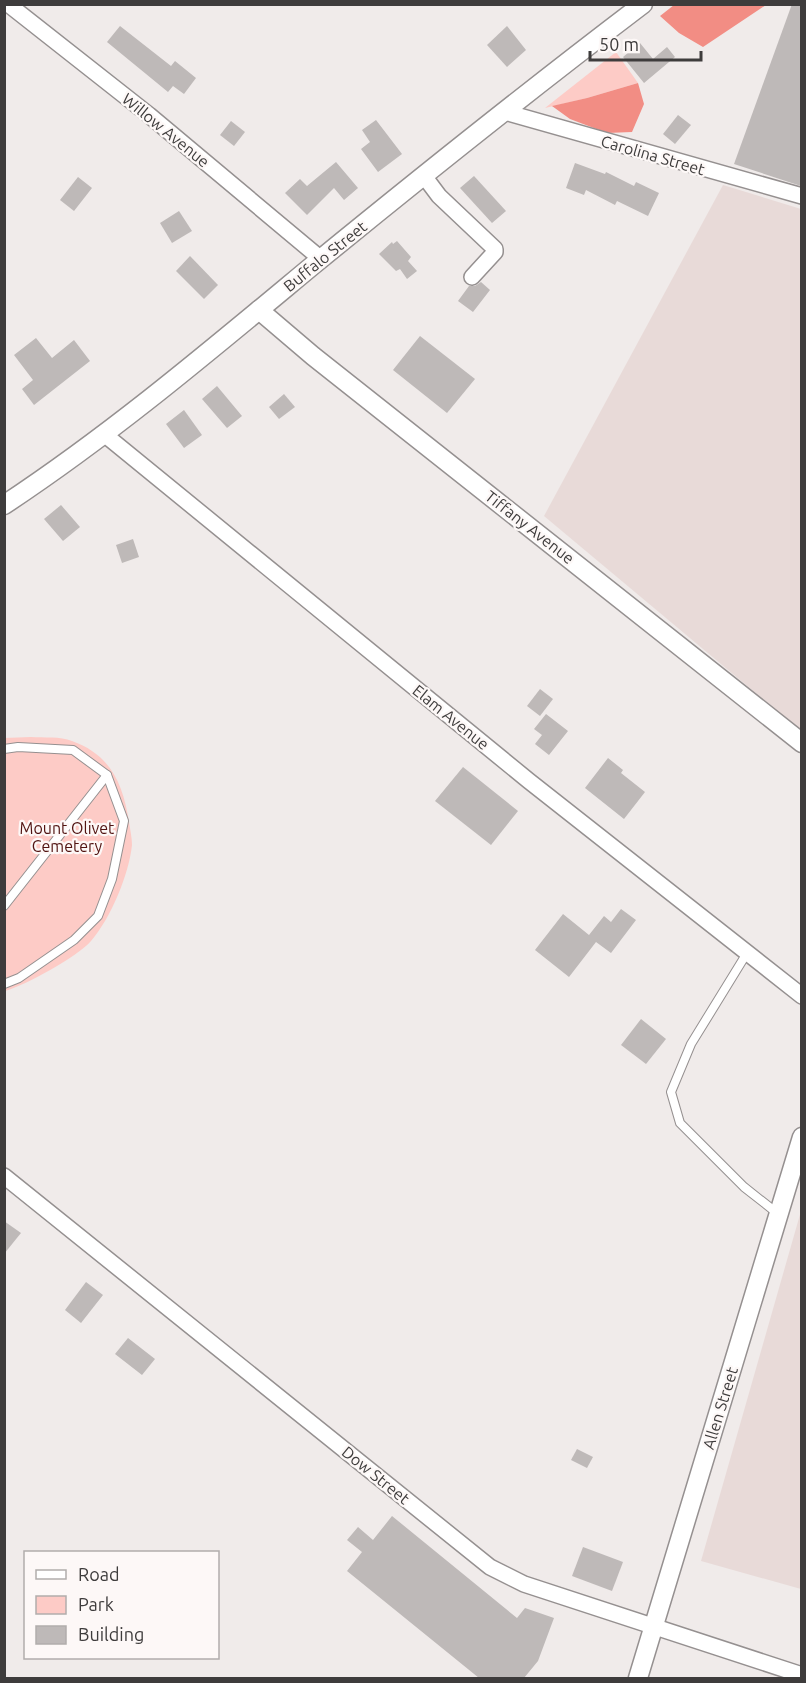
<svg xmlns="http://www.w3.org/2000/svg" width="806" height="1683" font-family="Ubuntu,sans-serif">
<rect width="100%" height="100%" fill="#f0ebea"/>
<g fill="#e8dad8">
<polygon points="723,185 801,209 801,731 544,516"/>
<polygon points="801,1211 801,1589 701,1561"/>
</g>
<g fill="#fdcbc6">
<polygon points="616,52 638,83 587,98 545,108"/>
<path d="M31 737C44 738 60 736 72 741 111 755 123 784 129 822 130 829 132 838 132 845 129 874 111 918 91 941 77 957 26 985 5 991L4 738Z"/>
</g>
<g fill="#f28d84">
<polygon points="674,5 674,4 766,5 703,47 679,33 660,16"/>
<polygon points="638,83 644,104 632,132 607,133 570,119 552,106 587,98"/>
</g>
<g fill="#beb9b8">
<polygon points="792,4 801,4 801,186 734,164"/>
<polygon points="120,26 171,66 175,61 196,78 184,94 173,86 168,92 107,42"/>
<polygon points="507,26 526,50 507,67 487,45"/>
<polygon points="640,43 653,59 667,47 675,57 644,83 623,57"/>
<polygon points="678,115 691,125 675,144 663,134"/>
<polygon points="376,120 402,154 378,172 361,149 370,142 362,130"/>
<polygon points="231,121 245,132 234,146 220,135"/>
<polygon points="336,162 358,188 344,200 334,188 307,215 285,193 300,179 307,186"/>
<polygon points="575,163 605,174 606,172 634,186 636,182 659,193 648,216 617,201 615,205 586,190 584,195 566,188"/>
<polygon points="474,176 506,211 492,223 460,188"/>
<polygon points="78,177 92,188 74,211 60,200"/>
<polygon points="179,211 192,231 172,243 160,223"/>
<polygon points="397,241 411,257 408,261 417,271 407,279 400,269 396,271 379,254 392,242 393,244"/>
<polygon points="190,256 218,285 204,299 176,271"/>
<polygon points="481,282 490,290 473,312 458,301 469,286 475,286"/>
<polygon points="420,336 475,379 447,413 393,370"/>
<polygon points="36,338 52,358 74,340 90,361 34,405 22,389 33,380 14,355"/>
<polygon points="217,386 242,416 227,428 202,399"/>
<polygon points="284,394 295,407 279,419 269,407"/>
<polygon points="184,410 202,435 184,448 166,424"/>
<polygon points="61,505 80,527 63,541 44,519"/>
<polygon points="133,539 139,557 122,563 116,545"/>
<polygon points="540,689 553,699 540,716 527,706"/>
<polygon points="546,714 568,731 549,755 535,744 542,735 534,729"/>
<polygon points="608,758 623,770 621,773 645,792 624,819 585,788"/>
<polygon points="463,767 518,811 491,845 435,801"/>
<polygon points="621,909 636,920 611,953 596,942 569,977 535,950 563,914 589,935 604,916 611,922"/>
<polygon points="641,1019 666,1039 646,1064 621,1045"/>
<polygon points="4,1221 21,1233 4,1254"/>
<polygon points="86,1282 103,1295 81,1323 65,1310"/>
<polygon points="128,1338 155,1359 142,1375 115,1354"/>
<polygon points="577,1449 593,1457 587,1468 571,1460"/>
<polygon points="392,1516 517,1618 525,1608 554,1618 538,1661 524,1678 479,1678 347,1571 362,1552 347,1540 358,1527 373,1540"/>
<polygon points="583,1547 623,1562 612,1591 572,1576"/>
</g>
<g fill="none" stroke-linecap="round" stroke-linejoin="round">
<defs>
<g id="service">
<polyline points="4,749 18,747 73,750 107,775 124,821 112,879 98,916 74,940 19,978 4,984"/>
<polyline points="4,906 107,775"/>
<polyline points="747,953 691,1044 671,1092 680,1123 744,1187 777,1213"/>
</g>
<g id="minor">
<polyline points="8,4 149,115 321,259"/>
<polyline points="505,112 802,196"/>
<polyline points="424,176 439,196 495,249 495,252 472,277"/>
<polyline points="104,434 529,781 802,996"/>
<polyline points="4,1176 490,1567 524,1584 802,1675"/>
</g>
<g id="tertiary">
<polyline points="259,310 313,356 802,743"/>
<path d="M4 505C113 433 212 349 312 266 421 177 531 89 643 4"/>
<polyline points="638,1678 802,1137"/>
</g>
</defs>
<use href="#service" stroke="#959090" stroke-width="10"/>
<use href="#minor" stroke="#959090" stroke-width="18"/>
<use href="#tertiary" stroke="#959090" stroke-width="21"/>
<use href="#service" stroke="#fff" stroke-width="8"/>
<use href="#minor" stroke="#fff" stroke-width="15"/>
<use href="#tertiary" stroke="#fff" stroke-width="18"/>
</g>
<g text-anchor="middle" stroke-width="4.5" stroke-linejoin="round" paint-order="stroke">
<g font-size="16" fill="#3e3c3c" stroke="#fdf8f7">
<text transform="translate(166 130) rotate(39)" y="6">Willow Avenue</text>
<text transform="translate(653 155) rotate(16)" y="6">Carolina Street</text>
<text transform="translate(325 256) rotate(-39)" y="6">Buffalo Street</text>
<text transform="translate(530 527) rotate(38)" y="6">Tiffany Avenue</text>
<text transform="translate(451 717) rotate(39)" y="6">Elam Avenue</text>
<text transform="translate(720 1408) rotate(-73)" y="6">Allen Street</text>
<text transform="translate(376 1475) rotate(39)" y="6">Dow Street</text>
</g>
<g font-size="16" fill="#511311" stroke="#fdf8f7">
<text x="67" y="834">Mount Olivet<tspan x="67" dy="18">Cemetery</tspan></text>
</g>
</g>
<rect width="806" height="1683" fill="none" stroke="#3e3c3c" stroke-width="12"/>
<rect x="24" y="1551" width="195" height="108" fill="#fdf8f7" stroke="#b1adac" stroke-width="1.5"/>
<rect x="36" y="1570" width="30" height="9" fill="#ffffff" stroke="#b1adac" stroke-width="1.5"/>
<text x="78" y="1581" font-size="18" fill="#3e3c3c">Road</text>
<rect x="36" y="1596" width="30" height="18" fill="#fdcbc6" stroke="#b1adac" stroke-width="1.5"/>
<text x="78" y="1611" font-size="18" fill="#3e3c3c">Park</text>
<rect x="36" y="1626" width="30" height="18" fill="#beb9b8" stroke="#b1adac" stroke-width="1.5"/>
<text x="78" y="1641" font-size="18" fill="#3e3c3c">Building</text>
<path d="M590 51v9h111v-9" fill="none" stroke="#3e3c3c" stroke-width="3"/>
<text x="599" y="51" font-size="18" fill="#3e3c3c" stroke="#fdf8f7" stroke-width="4.5" paint-order="stroke">50 m</text>
</svg>
